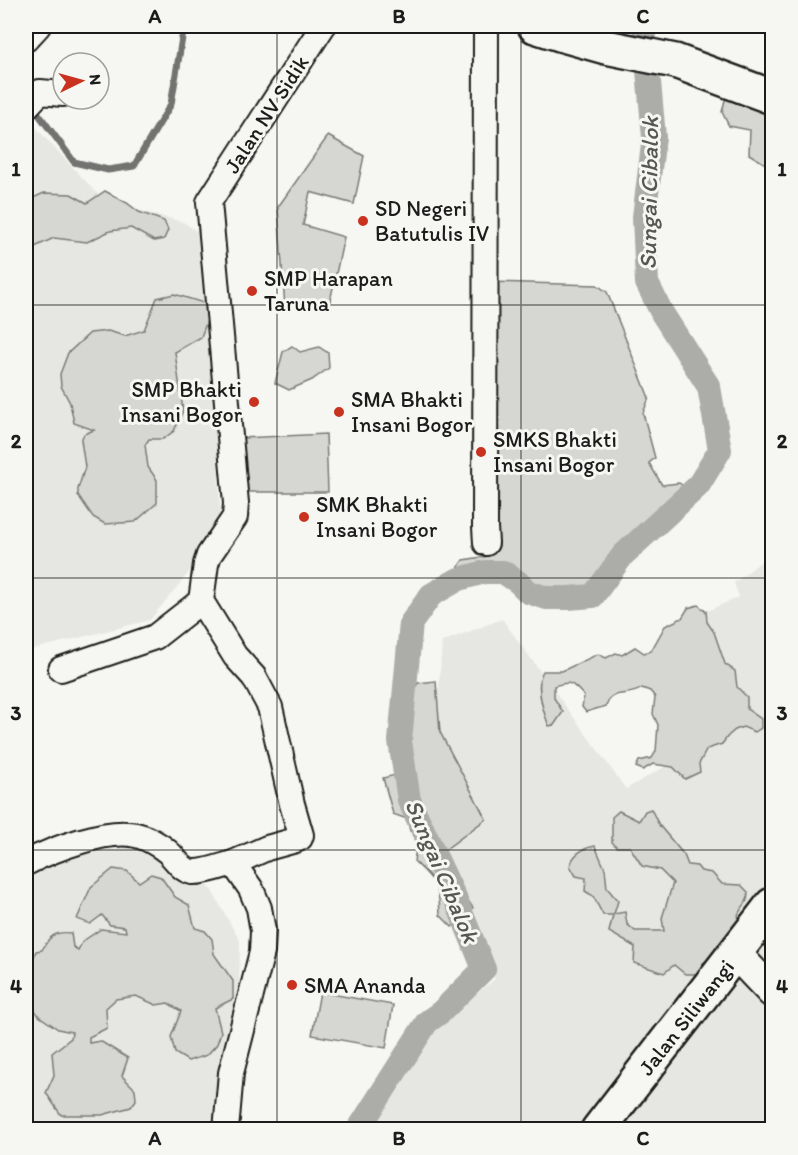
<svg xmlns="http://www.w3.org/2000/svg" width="798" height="1155" font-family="Itim,sans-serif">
<rect width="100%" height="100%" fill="#f6f6f2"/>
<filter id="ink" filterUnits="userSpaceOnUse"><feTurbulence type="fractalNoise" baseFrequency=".0167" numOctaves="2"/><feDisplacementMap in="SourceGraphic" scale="12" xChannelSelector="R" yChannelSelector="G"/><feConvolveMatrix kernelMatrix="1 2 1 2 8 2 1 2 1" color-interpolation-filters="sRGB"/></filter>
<g filter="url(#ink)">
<g fill="#e6e6e2">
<polygon points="26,117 104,201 183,222 208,239 221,533 150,620 26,651"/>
<polygon points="763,560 772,566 772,1129 366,1130 431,1029 495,979 412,799 404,741 439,688 442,642 502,619 626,789 749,718 698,615 739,597 734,583"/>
<polygon points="117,836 176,848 212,891 240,941 239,984 223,1075 218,1129 26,1130 26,872"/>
</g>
<g fill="#d6d6d2" stroke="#797977" stroke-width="1.5">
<polygon points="772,89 772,168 749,154 750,130 729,126 722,112 726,96"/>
<polygon points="328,136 364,156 354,204 310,192 303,225 344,237 329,306 285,308 278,207"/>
<polygon points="105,191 127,203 139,212 164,221 168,230 164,239 154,241 131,228 110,231 87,242 54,238 26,251 26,208 27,208 33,198 44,193 71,194 87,203"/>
<polygon points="490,282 597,285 607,292 649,398 643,413 655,458 649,463 662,485 679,483 694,493 627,539 626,542 615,547 604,580 581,596 554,588 538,597 524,593 504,570 485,563 478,563 455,572 463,560 489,556 492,420"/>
<polygon points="174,294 204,303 209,315 201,337 175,352 183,411 174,431 163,439 149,439 145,445 148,467 157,480 157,503 135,522 105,524 93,517 78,495 78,489 85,467 81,440 84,434 94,430 74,423 70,403 61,386 60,374 68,353 90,333 108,331 125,336 144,330 157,298"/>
<polygon points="292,346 300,352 319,347 328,353 329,368 312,380 289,390 275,383 283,352"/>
<polygon points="326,434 328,492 242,492 240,438"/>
<path d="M698 605 706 611 707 622 714 632 725 664 735 671 737 687 747 697V709L761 719V728L755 732 743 727 735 730 728 736 722 744 707 749 699 764 700 772 685 779 673 767 653 764 643 770 636 767 639 761 652 758 656 751 658 725 653 714 655 697 650 691 642 688C631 696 617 692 611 697 609 699 608 703 606 706L586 712 582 707 584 696C572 683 571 680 554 686V698L563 712 554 725 549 726C543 711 535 685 543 671H562L598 654 606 658 616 653 622 655 635 647 644 653 651 651 665 626 682 618 688 608Z"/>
<path d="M436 681 440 732 486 819 438 855 473 908 452 927 440 915C439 883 436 882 414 861L418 836 410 831 407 819 393 814 383 778 396 775 398 758 409 745 408 734 396 736 390 732 418 683Z"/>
<path d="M651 809 659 825 684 855 688 865 697 866 701 871 712 873 722 884 741 885 748 892C748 895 748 899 746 902 741 912 733 913 743 925L716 955 703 963 702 970 697 974H685L674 965 664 973 634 963 635 947 609 932 613 915H603L593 896 585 891 586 878 576 876 570 866C573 854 584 848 595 846L605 869 607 888 618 901 614 914 625 912 627 924 635 931H664L662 918 673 883 660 870 642 866 630 847H617L612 842V817L619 811 639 821 645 811Z"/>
<path d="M113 869 127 871 139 882 151 874 161 877 175 897 189 905 195 928 205 931 212 939 214 954 233 981V999L215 1008 221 1032 217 1044 207 1055 188 1061 175 1053 171 1037 181 1011 168 1003 156 1005 136 996 116 999 106 1008 107 1028 89 1037V1043L100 1041 128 1058 122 1076 135 1089 136 1100 131 1107 102 1115H61L46 1093 54 1075 52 1053 71 1038 72 1032 58 1029 39 1016 27 999 26 978 36 951 42 950C50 936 54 931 71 933L73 947 78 950 83 941 101 929 126 932 125 927 110 925 102 915 90 924 77 919 91 887Z"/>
<polygon points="320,992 393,1005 386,1048 312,1035"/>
</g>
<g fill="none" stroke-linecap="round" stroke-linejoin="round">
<polyline stroke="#727271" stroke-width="7" points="31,110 37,112 74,162 108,170 134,166 171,104 184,26"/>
<polyline stroke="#acaca9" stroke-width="24" points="358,1130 427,1022 441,1012 484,969 456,900 409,800 400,741 411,623 431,595 459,579 485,572 503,572 518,582 528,592 547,598 568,598 593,596 623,555 698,486 720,450 709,387 662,313 647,283 644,217 654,137 644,26"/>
<defs>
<g id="minor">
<polyline points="26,39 38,26"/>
<polyline points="26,107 40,92 63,94"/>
<polyline points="486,543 485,527 486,26"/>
<polyline points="61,669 155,637 201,601"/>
<path d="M26 863C51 850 107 828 136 835 146 837 160 845 168 852 176 859 181 870 192 872 204 873 222 866 233 863L251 889 259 908 263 931 262 952 231 1073 226 1130"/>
<polyline points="233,863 267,848 296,840 300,838 301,835 292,804 270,707 254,677 235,656 201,601 206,564 209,555 235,517 236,503 209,202 323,26"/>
</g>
<polyline id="tertiary" points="735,953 772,992"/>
<g id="primary">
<polyline points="535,26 560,34 606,47 675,61 772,97"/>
<polyline points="598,1130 772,905"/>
</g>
</defs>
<use href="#minor" stroke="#1c1c1c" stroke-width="28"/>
<use href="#tertiary" stroke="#1c1c1c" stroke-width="34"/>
<use href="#primary" stroke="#1c1c1c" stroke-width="38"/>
<use href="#minor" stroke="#f6f6f2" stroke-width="24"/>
<use href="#tertiary" stroke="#f6f6f2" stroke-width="30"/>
<use href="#primary" stroke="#f6f6f2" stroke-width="33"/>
</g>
</g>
<path fill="none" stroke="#1c1c1c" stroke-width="1.5" stroke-opacity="0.55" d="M277 26V1130M521 26V1130M26 305H772M26 578H772M26 850H772"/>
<g fill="#c8321e" stroke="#f6f6f2" stroke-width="2">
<circle cx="363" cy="221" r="6"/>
<circle cx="252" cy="291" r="6"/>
<circle cx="254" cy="402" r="6"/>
<circle cx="339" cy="412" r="6"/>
<circle cx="481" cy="452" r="6"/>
<circle cx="304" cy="517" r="6"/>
<circle cx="292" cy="985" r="6"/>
</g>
<g text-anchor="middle" stroke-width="6" stroke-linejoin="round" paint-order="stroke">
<g font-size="22" fill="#1c1c1c" stroke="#f6f6f2">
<text transform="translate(266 114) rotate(-57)" y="8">Jalan NV Sidik</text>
<text transform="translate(686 1017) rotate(-52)" y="8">Jalan Siliwangi</text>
</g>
<g font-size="22" fill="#1c1c1c" stroke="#f6f6f2" text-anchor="start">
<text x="375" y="216">SD Negeri<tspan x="375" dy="25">Batutulis IV</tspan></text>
<text x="264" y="286">SMP Harapan<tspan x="264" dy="25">Taruna</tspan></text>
<text x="242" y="397" text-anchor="end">SMP Bhakti<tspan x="242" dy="25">Insani Bogor</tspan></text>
<text x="351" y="407">SMA Bhakti<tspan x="351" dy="25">Insani Bogor</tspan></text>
<text x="493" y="447">SMKS Bhakti<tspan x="493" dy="25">Insani Bogor</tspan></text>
<text x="316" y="512">SMK Bhakti<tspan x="316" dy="25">Insani Bogor</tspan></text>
<text x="304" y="993">SMA Ananda</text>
</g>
<g font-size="24" font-style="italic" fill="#565654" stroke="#f6f6f2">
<text transform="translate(649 193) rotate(-89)" y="8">Sungai Cibalok</text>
<text transform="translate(442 871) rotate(67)" y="8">Sungai Cibalok</text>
</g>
</g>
<rect width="798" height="1155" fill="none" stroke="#f6f6f2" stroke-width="66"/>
<g transform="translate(81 81) rotate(85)"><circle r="28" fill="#f6f6f2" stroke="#9f9f9c" stroke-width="1.5"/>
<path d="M0-4.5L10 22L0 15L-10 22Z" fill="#c8321e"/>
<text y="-9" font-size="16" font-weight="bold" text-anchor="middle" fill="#1c1c1c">N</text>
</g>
<rect x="33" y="33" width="732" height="1089" fill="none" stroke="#1c1c1c" stroke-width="2"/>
<g font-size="20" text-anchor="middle" font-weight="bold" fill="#1c1c1c">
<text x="155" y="23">A</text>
<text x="399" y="23">B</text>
<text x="643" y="23">C</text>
<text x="16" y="176">1</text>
<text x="782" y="176">1</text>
<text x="16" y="448">2</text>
<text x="782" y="448">2</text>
<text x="16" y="720">3</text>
<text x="782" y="720">3</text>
<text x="16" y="993">4</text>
<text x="782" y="993">4</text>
<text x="155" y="1145">A</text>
<text x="399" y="1145">B</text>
<text x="643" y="1145">C</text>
</g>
</svg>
